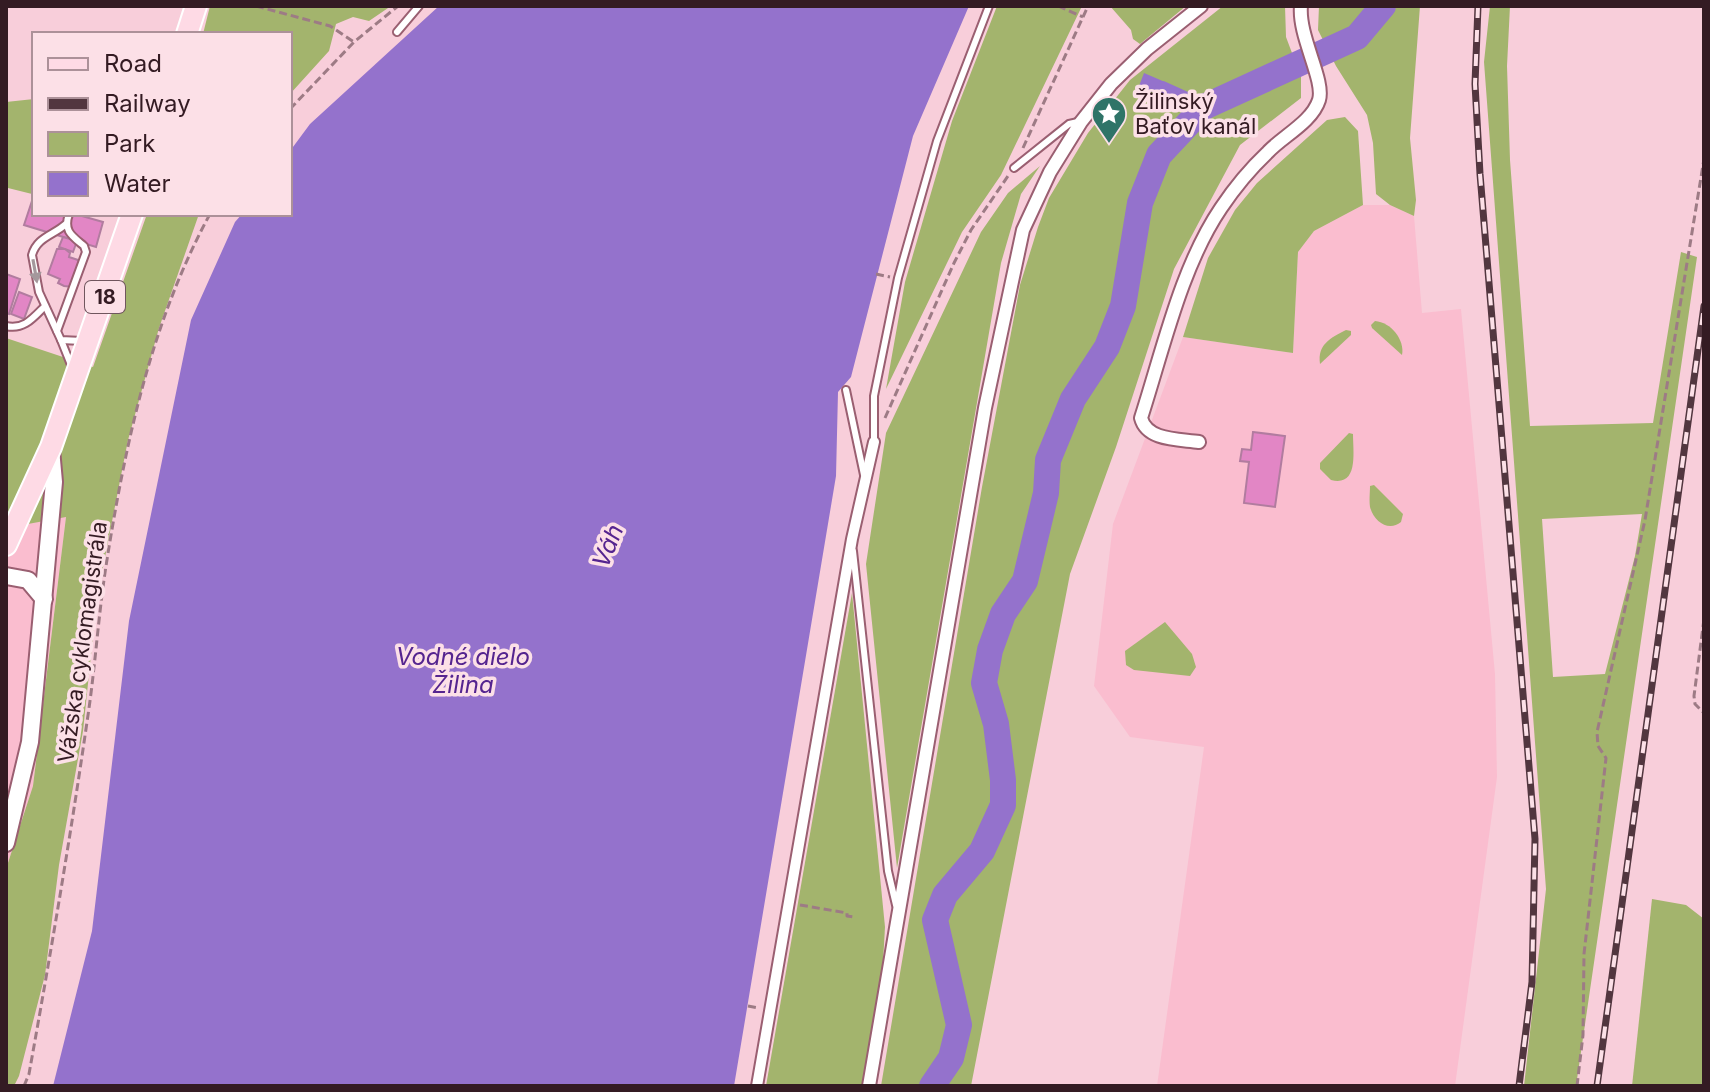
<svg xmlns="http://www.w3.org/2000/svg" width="1710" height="1092" font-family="Inter,sans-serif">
<rect width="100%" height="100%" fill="#f8ceda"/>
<g fill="#fabdcf">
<polygon points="1363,205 1390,205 1414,216 1422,313 1461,309 1495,674 1497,777 1455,1086 1157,1086 1204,747 1130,737 1094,686 1113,524 1183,337 1293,353 1298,252 1314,231"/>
<polygon points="66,516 33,786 6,869 6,528"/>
</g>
<g fill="#a3b46d" fill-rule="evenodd">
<polygon points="210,6 391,6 369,21 353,17 336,24 329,51 290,94 290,34 203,34"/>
<polygon points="997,6 1082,6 1001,175 962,232 886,389 905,282 952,121"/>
<polygon points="1110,6 1186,6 1140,44 1133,39 1131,30"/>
<polygon points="1223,6 1285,6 1286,37 1301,77 1301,98 1240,145 1174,269 1116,447 1070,574 971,1086 881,1086 982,487 1020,285 1038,227 1049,198 1088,133 1130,80"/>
<polygon points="1319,6 1420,6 1410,138 1416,200 1414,216 1390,205 1376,194 1373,143 1367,115 1336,66 1318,30"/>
<path d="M1490 6H1510L1507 66 1510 160 1530 426 1653 423 1681 252 1697 257 1576 1086H1524L1546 889 1484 62ZM1642 514 1635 556 1605 674 1553 677 1542 519Z"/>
<polygon points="34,99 34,188 32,194 8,188 6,190 6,102"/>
<polygon points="1345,117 1358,131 1363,205 1314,231 1298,252 1293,353 1183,337 1208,258 1235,210 1257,183 1327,120"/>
<polygon points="1040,166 1021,194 1001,263 897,868 866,564 886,433 981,232 1008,193"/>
<polygon points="147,214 199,214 159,328 128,440 97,598 83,731 59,865 45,975 19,1076 14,1086 6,1086 6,869 33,786 66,517 6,528 6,338 93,367"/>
<path d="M1375 321C1391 322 1405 340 1402 355L1372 328 1371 325Z"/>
<path d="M1346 330 1351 331V335L1320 364C1317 345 1330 338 1346 330Z"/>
<path d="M1349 433 1353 434C1353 452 1359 487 1331 480L1320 469V463Z"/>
<path d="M1374 485 1403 514 1401 522C1389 532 1374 522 1370 507 1369 501 1370 492 1370 486Z"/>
<polygon points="852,593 885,927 876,1086 766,1086"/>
<polygon points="1165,622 1192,654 1196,667 1190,676 1134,670 1126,665 1125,651"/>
<polygon points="1652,899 1686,905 1704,919 1704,1086 1632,1086"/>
</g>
<g fill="#9472cc">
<polygon points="439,6 969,6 913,136 851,377 838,392 836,476 734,1086 53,1086 92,931 129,621 191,320 235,222 242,214 290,214 290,151 310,124"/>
<polygon points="1144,73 1165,82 1159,95 1139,86"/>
</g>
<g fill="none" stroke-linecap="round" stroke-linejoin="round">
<polyline stroke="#9472cc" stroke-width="14" points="1162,88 1204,107"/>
<polyline stroke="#9472cc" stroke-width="26" points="932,1086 951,1058 959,1025 935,920 945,895 982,851 1003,805 1003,780 996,724 984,683 990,650 1003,614 1025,581 1046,493 1048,460 1073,399 1107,347 1123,306 1140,203 1159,155 1204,107 1357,37 1383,6"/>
</g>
<g fill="#e286c5" stroke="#b17c9f" stroke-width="2">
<polygon points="32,201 34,202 34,214 75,214 103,222 96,247 24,225"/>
<polygon points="63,237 77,241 73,252 59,247"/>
<polygon points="57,249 65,249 70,253 69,257 81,261 73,287 64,286 58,283 60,279 48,274"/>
<polygon points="6,274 20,279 9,314 6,313"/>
<polygon points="19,292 32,297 24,319 11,314"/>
<polygon points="1253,432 1285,436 1275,507 1244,503 1249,462 1240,461 1242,449 1251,450"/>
</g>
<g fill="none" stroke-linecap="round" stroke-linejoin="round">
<defs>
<g id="service">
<polyline points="397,32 419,6"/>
<polyline points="1014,168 1069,124 1078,122"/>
<path d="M66 224C54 235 37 237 32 255L39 292 61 340 82 341"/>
<path d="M6 326C24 330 33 318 45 306"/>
<path d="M57 331 86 252 84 246C72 236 63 231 69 214"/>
<polyline points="61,340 73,370"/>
<polyline points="846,390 864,475"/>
<polyline points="874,442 874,396 898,278 937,141 989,6"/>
<polyline points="853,551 888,871 896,905"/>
</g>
<polyline id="pedestrian" points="757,1086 852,539 874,442"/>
<g id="minor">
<path d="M1199 442C1179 439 1147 441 1141 418 1163 350 1181 267 1221 208 1235 187 1250 169 1268 152 1283 136 1312 122 1319 100 1325 80 1298 36 1301 6"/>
<polyline points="869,1086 985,408 1023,230 1050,172 1081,122 1111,84 1147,49 1201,6"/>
</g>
<g id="tertiary">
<polyline points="6,576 28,580 44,599"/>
<polyline points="6,843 30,742 54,482 51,449"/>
</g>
<g id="primary">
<polyline points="187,34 196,6"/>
<polyline points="6,545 51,447 132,214"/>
</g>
</defs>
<use href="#service" stroke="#9a5f71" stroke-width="10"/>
<use href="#pedestrian" stroke="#9a5f71" stroke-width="14"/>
<use href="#minor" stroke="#9a5f71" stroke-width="16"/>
<use href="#tertiary" stroke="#9a5f71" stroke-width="20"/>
<use href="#primary" stroke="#fff" stroke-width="24"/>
<g stroke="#9d7b85" stroke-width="3" stroke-dasharray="8 4" stroke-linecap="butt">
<polyline points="256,6 330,26 354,42"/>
<polyline points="1058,6 1083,17"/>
<polyline points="290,109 354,42 398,6"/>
<polyline points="1023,148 1088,6"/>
<polyline points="876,274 890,277"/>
<polyline points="885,418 954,263 971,230 1008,176"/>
<polyline points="1704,619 1694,696 1695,704 1704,713"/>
<polyline points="800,905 847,913 847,916 855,917"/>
<polyline points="748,1006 759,1008"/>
<path d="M24 1086 29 1074C50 957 70 840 87 722 95 670 98 618 106 566 125 445 151 322 210 214"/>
<polyline points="1577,1086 1583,1035 1584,954 1606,758 1598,746 1597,732 1645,520 1704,159"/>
</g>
<use href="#service" stroke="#fff" stroke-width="6"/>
<use href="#pedestrian" stroke="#fff" stroke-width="10"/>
<use href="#minor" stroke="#fff" stroke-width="12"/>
<use href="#tertiary" stroke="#fff" stroke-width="16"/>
<use href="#primary" stroke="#fedae5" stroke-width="20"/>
<defs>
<g id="rail">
<polyline points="1478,6 1475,84 1480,174 1535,839 1532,982 1519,1086"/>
<polyline points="1597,1086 1704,306"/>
</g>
</defs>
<use href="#rail" stroke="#52363f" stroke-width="7"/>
<use href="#rail" stroke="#fce0e7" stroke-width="4" stroke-dasharray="12" stroke-linecap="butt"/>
</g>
<defs><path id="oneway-solid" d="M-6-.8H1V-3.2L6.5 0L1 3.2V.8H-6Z" transform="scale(2)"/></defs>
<use fill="#a4989c" href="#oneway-solid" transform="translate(35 271) rotate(80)"/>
<defs>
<symbol id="sight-pin" viewBox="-11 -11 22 30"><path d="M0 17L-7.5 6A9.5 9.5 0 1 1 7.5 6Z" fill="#2f7468" stroke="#fce0e7"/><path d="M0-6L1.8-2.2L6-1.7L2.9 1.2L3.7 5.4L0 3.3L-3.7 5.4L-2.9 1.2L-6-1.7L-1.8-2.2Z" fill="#fff"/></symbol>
</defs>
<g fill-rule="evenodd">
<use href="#sight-pin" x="1089" y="94" width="40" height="54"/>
</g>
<g text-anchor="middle" stroke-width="7" stroke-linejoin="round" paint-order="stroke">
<rect fill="#fce0e7" stroke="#70565e" stroke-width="2" x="85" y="281" width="40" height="32" rx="6"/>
<g font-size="20" font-weight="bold" fill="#341b23">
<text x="105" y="304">18</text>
</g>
<g font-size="22" fill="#341b23" stroke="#fce0e7" text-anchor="start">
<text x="1135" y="109">Žilinský<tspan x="1135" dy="25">Baťov kanál</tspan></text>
</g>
<g font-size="22" fill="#341b23" stroke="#fce0e7">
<text transform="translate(82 642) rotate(-82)" y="8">Vážska cyklomagistrála</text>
</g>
<g font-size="24" font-style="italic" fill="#55248f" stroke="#fce0e7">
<text transform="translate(608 546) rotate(-68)" y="8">Váh</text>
<text x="463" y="665">Vodné dielo<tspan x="463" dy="28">Žilina</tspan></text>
</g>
</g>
<rect width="1710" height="1092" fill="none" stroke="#341b23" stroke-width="16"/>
<rect x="32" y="32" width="260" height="184" fill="#fce0e7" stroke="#ac9199" stroke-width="2"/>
<rect x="48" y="58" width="40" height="12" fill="#fedae5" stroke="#ac9199" stroke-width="2"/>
<text x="104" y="72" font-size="24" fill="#341b23">Road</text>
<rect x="48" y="98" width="40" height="12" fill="#52363f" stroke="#ac9199" stroke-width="2"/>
<text x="104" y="112" font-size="24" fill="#341b23">Railway</text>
<rect x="48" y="132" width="40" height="24" fill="#a3b46d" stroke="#ac9199" stroke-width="2"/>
<text x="104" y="152" font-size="24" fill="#341b23">Park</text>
<rect x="48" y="172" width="40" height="24" fill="#9472cc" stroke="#ac9199" stroke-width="2"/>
<text x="104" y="192" font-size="24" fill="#341b23">Water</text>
</svg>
